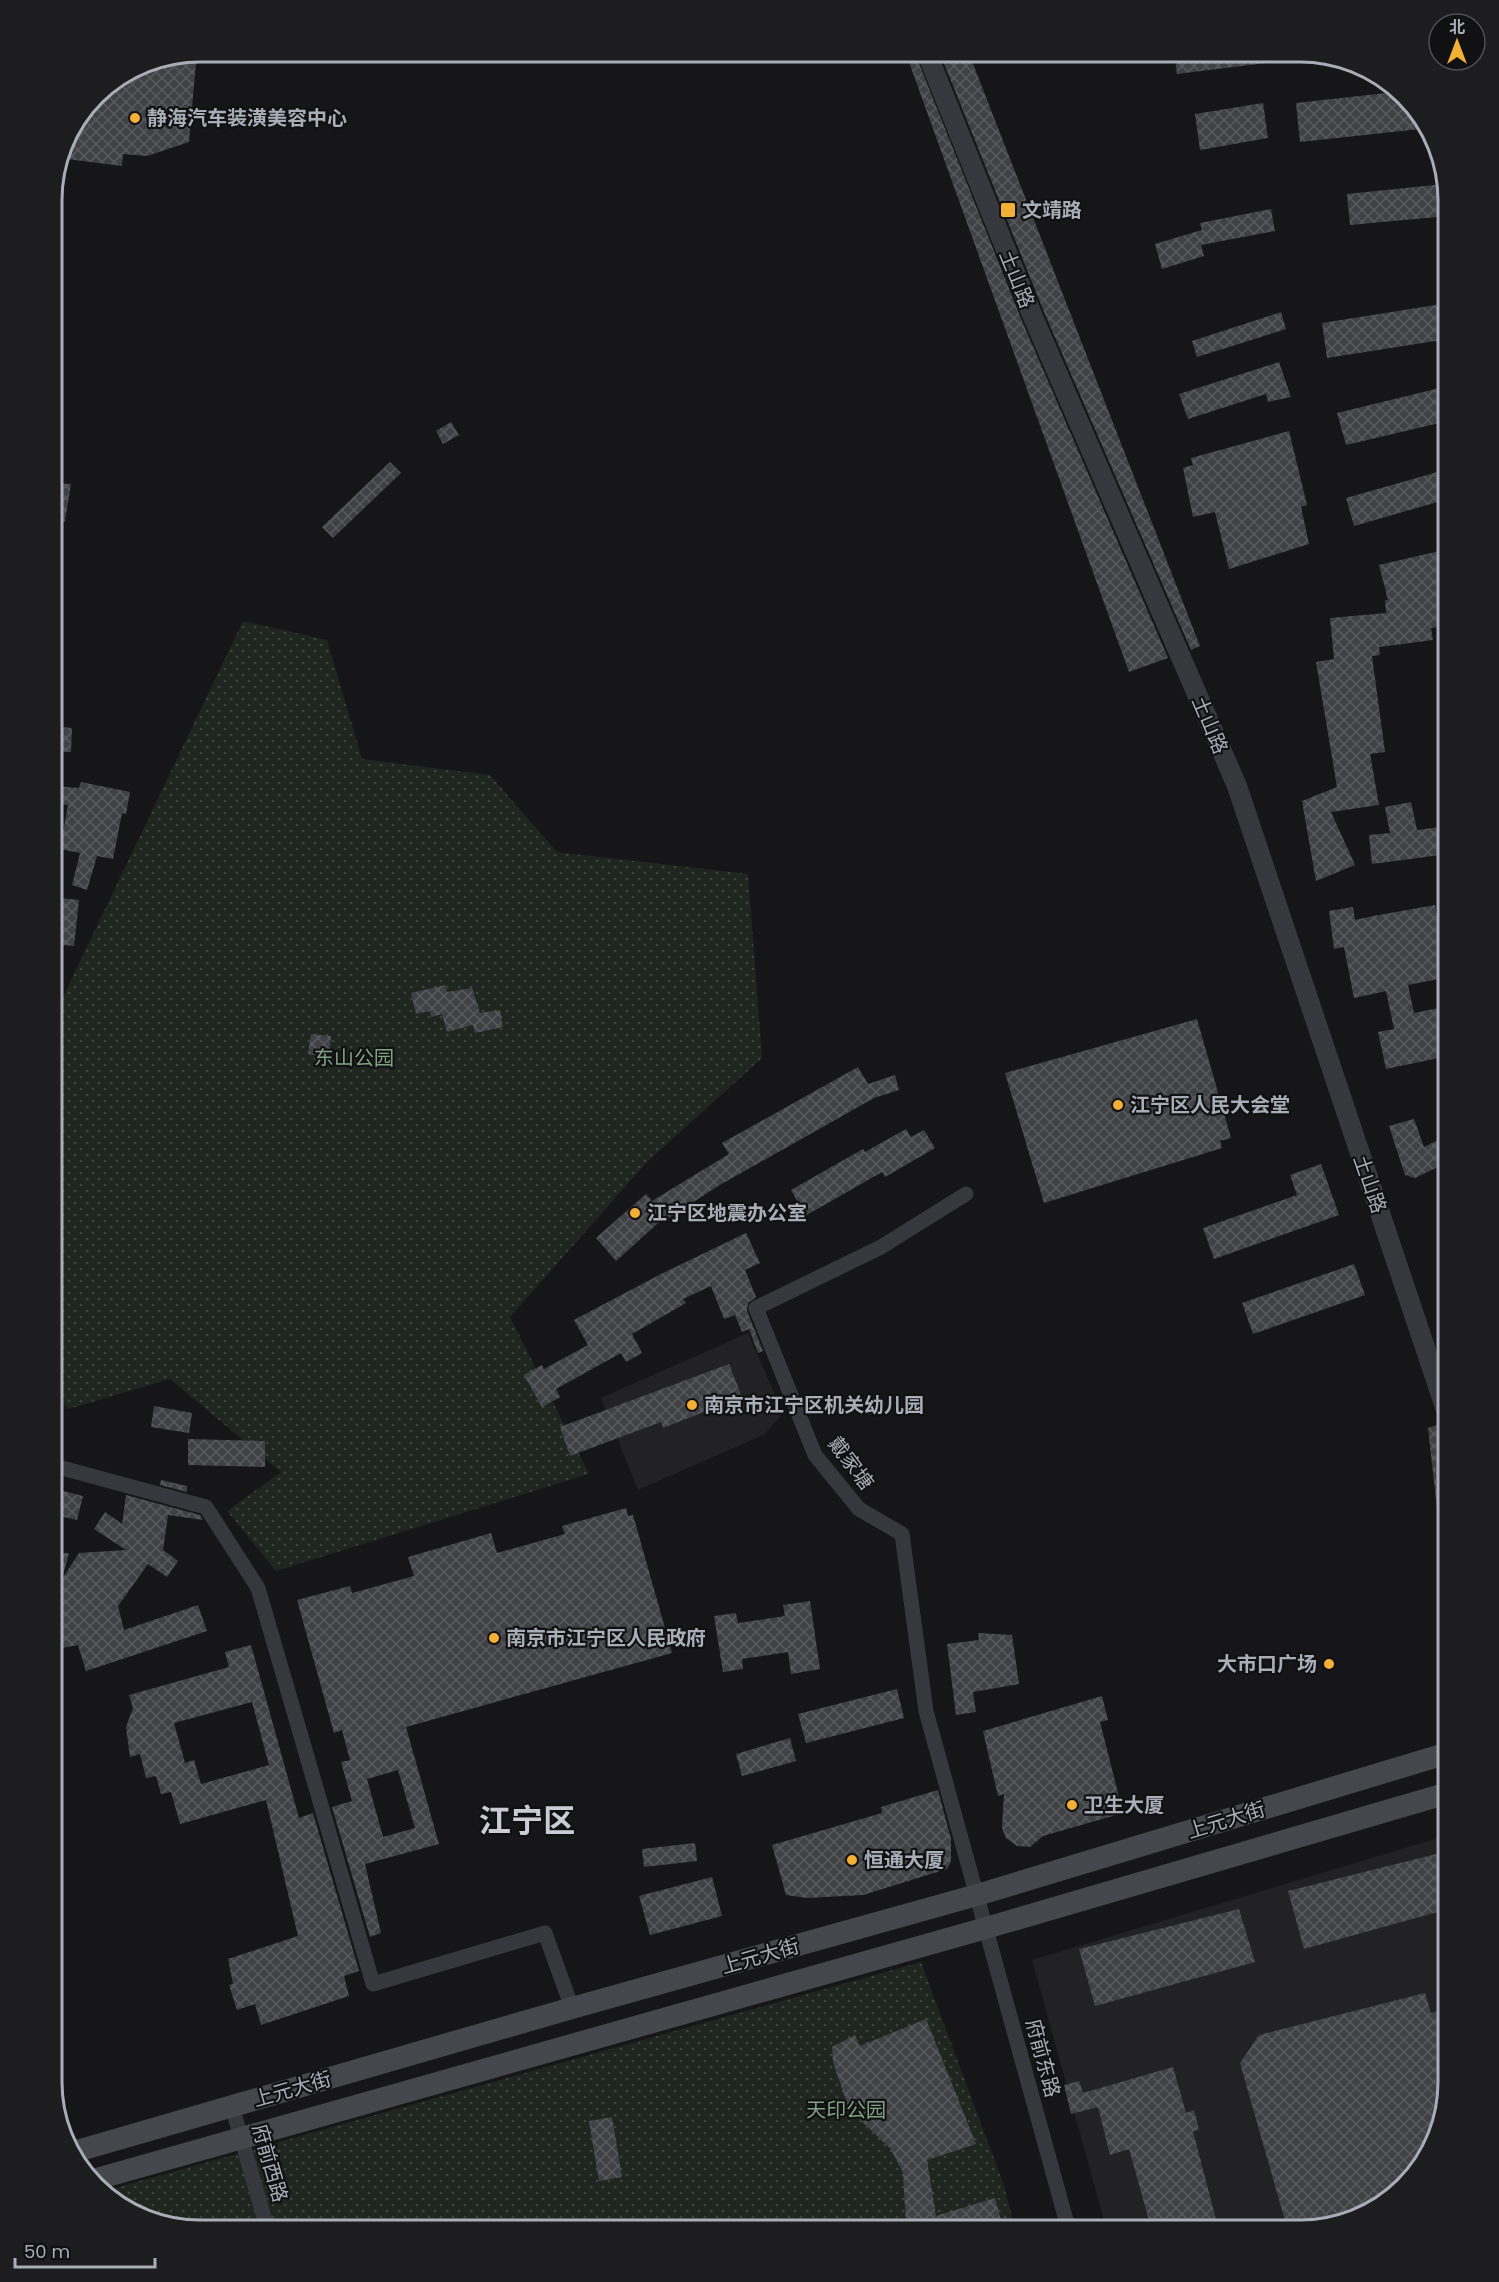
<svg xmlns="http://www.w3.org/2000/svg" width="1499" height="2282" font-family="Poppins,'Noto Sans SC',sans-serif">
<defs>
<pattern id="grass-dots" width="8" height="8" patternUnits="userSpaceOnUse" patternTransform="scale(1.5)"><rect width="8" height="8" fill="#1e261f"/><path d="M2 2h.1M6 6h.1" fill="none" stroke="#3c433d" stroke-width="1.8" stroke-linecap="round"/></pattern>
<pattern id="building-cross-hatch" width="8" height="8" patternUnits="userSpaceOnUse" patternTransform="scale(1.5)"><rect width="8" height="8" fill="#404145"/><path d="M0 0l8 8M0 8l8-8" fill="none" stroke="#595a5e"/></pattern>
</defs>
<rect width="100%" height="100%" fill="#161618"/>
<g fill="#222225">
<polygon points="748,1333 783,1413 765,1434 638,1490 601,1398"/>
<polygon points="1448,1835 1448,2083 1428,2157 1374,2211 1300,2231 1107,2231 1032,1960"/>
</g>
<g fill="url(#grass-dots)">
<polygon points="243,621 327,640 362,759 490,775 557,852 748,874 762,1058 647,1162 510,1317 589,1474 276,1571 227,1511 281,1472 170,1379 68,1409 51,1390 51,1022"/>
<polygon points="921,1962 1003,2183 1016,2231 190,2231 125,2211 104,2191"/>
</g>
<g fill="url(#building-cross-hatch)" fill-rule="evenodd">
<polygon points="197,51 189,142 147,156 123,154 122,166 59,158 62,142 95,94 143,62"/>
<polygon points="905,51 914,51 1022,321 1168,658 1129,672"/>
<polygon points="939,51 968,51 1200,646 1191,650 1044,312"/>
<polygon points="1174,51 1281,51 1281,61 1177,74"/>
<polygon points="1395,92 1419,116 1420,129 1300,142 1296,103"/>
<polygon points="1263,103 1268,138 1200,150 1195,114"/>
<polygon points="1444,184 1448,199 1448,216 1350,225 1347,194"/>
<polygon points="1271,209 1275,231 1201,245 1204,256 1162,269 1155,244 1202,230 1200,223"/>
<polygon points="1448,303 1448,339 1327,358 1322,323"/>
<polygon points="1281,312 1286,329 1197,357 1192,341"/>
<polygon points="1279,362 1291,397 1268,402 1266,394 1188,419 1179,394"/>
<polygon points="1448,386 1448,421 1346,445 1337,413"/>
<polygon points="451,422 459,435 443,444 436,431"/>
<polygon points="1289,431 1307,505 1301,507 1309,544 1229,569 1215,512 1193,517 1183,468 1193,465 1191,458"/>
<polygon points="390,462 401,473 333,538 322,527"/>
<polygon points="1448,469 1448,499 1354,526 1346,498"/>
<polygon points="51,483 71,484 65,521 51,535"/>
<polygon points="1448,549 1448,626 1431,628 1433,640 1379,647 1380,655 1372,656 1385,752 1370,754 1379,805 1331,812 1355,865 1316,881 1302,801 1337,787 1316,662 1334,659 1330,618 1386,613 1385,600 1388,600 1379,565"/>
<polygon points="51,726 72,728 71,752 51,751"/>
<polygon points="81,782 130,792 126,814 122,813 113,859 97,856 87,890 72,885 80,853 60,849 68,805 54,804 55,786 79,788"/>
<polygon points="1411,802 1417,830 1448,826 1448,854 1372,864 1369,835 1390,833 1385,807"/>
<polygon points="51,897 79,900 74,946 53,944 56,917 51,917"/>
<polygon points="1435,905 1439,932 1448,930 1448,977 1408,985 1414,1013 1448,1006 1448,1056 1386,1069 1378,1032 1394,1029 1386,991 1354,998 1344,947 1334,949 1329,911 1353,907 1355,920 1378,915 1379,917 1379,915"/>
<polygon points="445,985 447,992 472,988 480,1013 500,1010 503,1027 475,1033 473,1025 447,1032 442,1014 431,1017 430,1011 416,1014 411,993"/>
<polygon points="1197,1019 1231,1138 1220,1141 1222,1148 1044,1203 1005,1073"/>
<polygon points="311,1034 331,1036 329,1057 308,1054"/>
<polygon points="858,1067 868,1084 895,1075 899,1090 874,1098 718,1186 669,1218 667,1215 616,1261 596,1238 646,1194 652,1201 729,1154 722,1143"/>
<polygon points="1414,1119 1424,1147 1448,1135 1448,1162 1415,1178 1405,1175 1389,1126"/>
<polygon points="906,1129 911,1137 924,1130 935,1148 885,1177 882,1172 805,1216 791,1190 863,1149 865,1152"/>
<polygon points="1321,1164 1339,1215 1214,1259 1203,1228 1297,1195 1290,1175"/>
<polygon points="746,1233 760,1263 745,1270 756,1297 748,1303 747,1311 763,1351 758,1353 749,1329 742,1332 735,1315 724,1319 711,1286 683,1299 686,1303 632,1334 642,1353 626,1362 621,1353 556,1389 560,1397 542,1407 524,1375 542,1365 544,1369 588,1345 574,1320 661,1274"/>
<polygon points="1354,1264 1365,1295 1253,1334 1242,1303"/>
<polygon points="729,1364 742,1397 663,1428 661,1422 570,1456 560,1427"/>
<polygon points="154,1406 192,1413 189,1433 151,1427"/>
<polygon points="1439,1424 1448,1428 1448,1518 1438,1518 1428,1428"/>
<polygon points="188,1439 265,1441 265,1467 188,1465"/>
<polygon points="161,1480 187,1486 187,1492 160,1485"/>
<polygon points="51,1488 83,1496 77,1520 51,1514"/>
<polygon points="126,1495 200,1515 203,1520 168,1515 163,1550 178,1561 167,1577 148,1564 118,1606 124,1630 198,1605 207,1631 86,1671 78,1645 51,1650 51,1554 69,1553 62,1579 79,1553 126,1550 94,1529 105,1512 122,1524"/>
<path d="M626 1508 628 1516 633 1515 672 1653 406 1727 439 1844 365 1864 381 1933 370 1937 332 1807 352 1801 341 1762 350 1760 342 1730 334 1733 297 1600 350 1586 352 1593 414 1576 408 1557 491 1533 497 1553 565 1534 562 1526ZM398 1770 415 1828 383 1837 367 1779Z"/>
<polygon points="810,1601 820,1669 791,1674 788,1652 742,1659 743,1669 723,1672 714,1616 736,1613 738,1623 785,1616 783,1605"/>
<polygon points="978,1633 1012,1635 1019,1684 973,1692 976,1712 956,1715 947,1644 979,1640"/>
<path d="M251 1645 299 1818 313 1813 359 1971 344 1976 349 1996 261 2025 255 2004 237 2010 229 1985 233 1984 228 1959 298 1936 266 1800 180 1824 171 1792 161 1794 156 1776 146 1778 140 1754 130 1757 126 1727 133 1708 129 1695 229 1667 225 1652ZM252 1702 269 1765 201 1784 194 1760 185 1763 174 1723Z"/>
<polygon points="897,1689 904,1718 806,1743 798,1714"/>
<polygon points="1102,1696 1108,1720 1100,1722 1123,1813 1043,1836 1030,1847 1017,1846 1006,1838 1002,1828 1004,1794 998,1796 983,1731"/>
<polygon points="790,1738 796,1761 742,1776 736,1754"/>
<polygon points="938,1790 951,1839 951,1861 947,1869 863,1895 807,1898 786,1895 772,1845 882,1813 881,1807"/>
<polygon points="695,1843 697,1861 644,1867 642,1849"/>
<polygon points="1448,1851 1448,1909 1304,1949 1288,1891"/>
<polygon points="712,1877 722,1916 650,1935 639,1896"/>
<polygon points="1239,1909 1255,1962 1095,2006 1079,1949"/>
<polygon points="1425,1993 1431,2013 1448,2009 1448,2083 1428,2157 1374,2211 1300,2231 1288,2231 1240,2063 1259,2035"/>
<polygon points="926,2019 976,2144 927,2160 936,2216 995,2198 1004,2231 899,2231 898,2227 906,2225 903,2172 890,2148 849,2109 833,2062 832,2047 855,2035 860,2046"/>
<polygon points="1173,2067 1186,2113 1194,2110 1199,2130 1193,2131 1219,2231 1152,2231 1129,2149 1110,2155 1098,2107 1071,2114 1064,2085 1079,2081 1083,2093"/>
<polygon points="612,2117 622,2177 599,2181 589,2121"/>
</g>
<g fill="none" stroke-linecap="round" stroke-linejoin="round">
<g stroke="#37383d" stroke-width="15">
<polyline points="966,1194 881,1247 756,1308 815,1455 859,1509 902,1534 926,1711 1069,2231"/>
<polyline points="51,1465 206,1507 258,1588 373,1984 545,1933 572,2008"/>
<polyline points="232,2106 268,2231"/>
</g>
<polyline stroke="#37383d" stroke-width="20" points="926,51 1033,317 1237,786 1448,1416"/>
<g stroke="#45474d" stroke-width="22">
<polyline points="70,2153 572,2008 977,1895 1448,1753"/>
<polyline points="93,2180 986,1928 1448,1793"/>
</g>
</g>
<g fill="#f2b134" stroke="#111113" stroke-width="2">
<circle cx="135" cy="118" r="6"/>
<rect x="1000" y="202" width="16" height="16" rx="3"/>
<circle cx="1118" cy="1105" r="6"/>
<circle cx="635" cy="1213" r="6"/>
<circle cx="692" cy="1405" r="6"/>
<circle cx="494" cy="1638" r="6"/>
<circle cx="1329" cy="1664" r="6"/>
<circle cx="1072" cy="1805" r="6"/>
<circle cx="852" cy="1860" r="6"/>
</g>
<g text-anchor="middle" stroke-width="4.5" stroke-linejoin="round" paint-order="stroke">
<g font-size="20" font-weight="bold" fill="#a8adb8" stroke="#111113" text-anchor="start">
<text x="147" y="125">静海汽车装潢美容中心</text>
<text x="1022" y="217">文靖路</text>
<text x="1130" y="1112">江宁区人民大会堂</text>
<text x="647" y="1220">江宁区地震办公室</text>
<text x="704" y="1412">南京市江宁区机关幼儿园</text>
<text x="506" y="1645">南京市江宁区人民政府</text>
<text x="1317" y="1671" text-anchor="end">大市口广场</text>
<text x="1084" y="1812">卫生大厦</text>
<text x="864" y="1867">恒通大厦</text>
</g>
<g font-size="20" fill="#a8adb8" stroke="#111113">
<text transform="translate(1017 279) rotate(68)" y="7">土山路</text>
<text transform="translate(1210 725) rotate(67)" y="7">土山路</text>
<text transform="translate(1370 1184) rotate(71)" y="7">土山路</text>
<text transform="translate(851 1463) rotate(53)" y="7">戴家塘</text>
<text transform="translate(1226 1820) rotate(-17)" y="7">上元大街</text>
<text transform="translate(760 1956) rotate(-16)" y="7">上元大街</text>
<text transform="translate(1043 2058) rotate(75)" y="7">府前东路</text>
<text transform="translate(292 2089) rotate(-16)" y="7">上元大街</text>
<text transform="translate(270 2163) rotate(74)" y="7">府前西路</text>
</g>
<g font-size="20" fill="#7fa381" stroke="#111113">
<text x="354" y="1065">东山公园</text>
<text x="846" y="2117">天印公园</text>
</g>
<g font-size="32" font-weight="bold" fill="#c9ccd4" stroke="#111113">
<text x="527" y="1832">江宁区</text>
</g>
</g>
<path d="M0 0H1499V2282H0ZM200 62H1300A138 138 0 0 1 1438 200V2082A138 138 0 0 1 1300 2220H200A138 138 0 0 1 62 2082V200A138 138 0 0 1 200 62Z" fill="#1d1d20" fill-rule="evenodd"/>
<path fill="none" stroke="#a8adb8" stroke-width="3" d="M200 62H1300A138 138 0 0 1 1438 200V2082A138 138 0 0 1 1300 2220H200A138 138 0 0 1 62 2082V200A138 138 0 0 1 200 62Z"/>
<g transform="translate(1457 42)"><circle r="28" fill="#111113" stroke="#4d4f55" stroke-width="1.5"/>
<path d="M0-4.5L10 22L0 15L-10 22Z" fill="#f2b134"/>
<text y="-9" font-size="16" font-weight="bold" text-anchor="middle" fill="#a8adb8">北</text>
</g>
<path d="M15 2258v9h140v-9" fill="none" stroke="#a8adb8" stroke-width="3"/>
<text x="24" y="2258" font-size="18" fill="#a8adb8" stroke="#111113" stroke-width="4.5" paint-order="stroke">50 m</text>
</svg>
